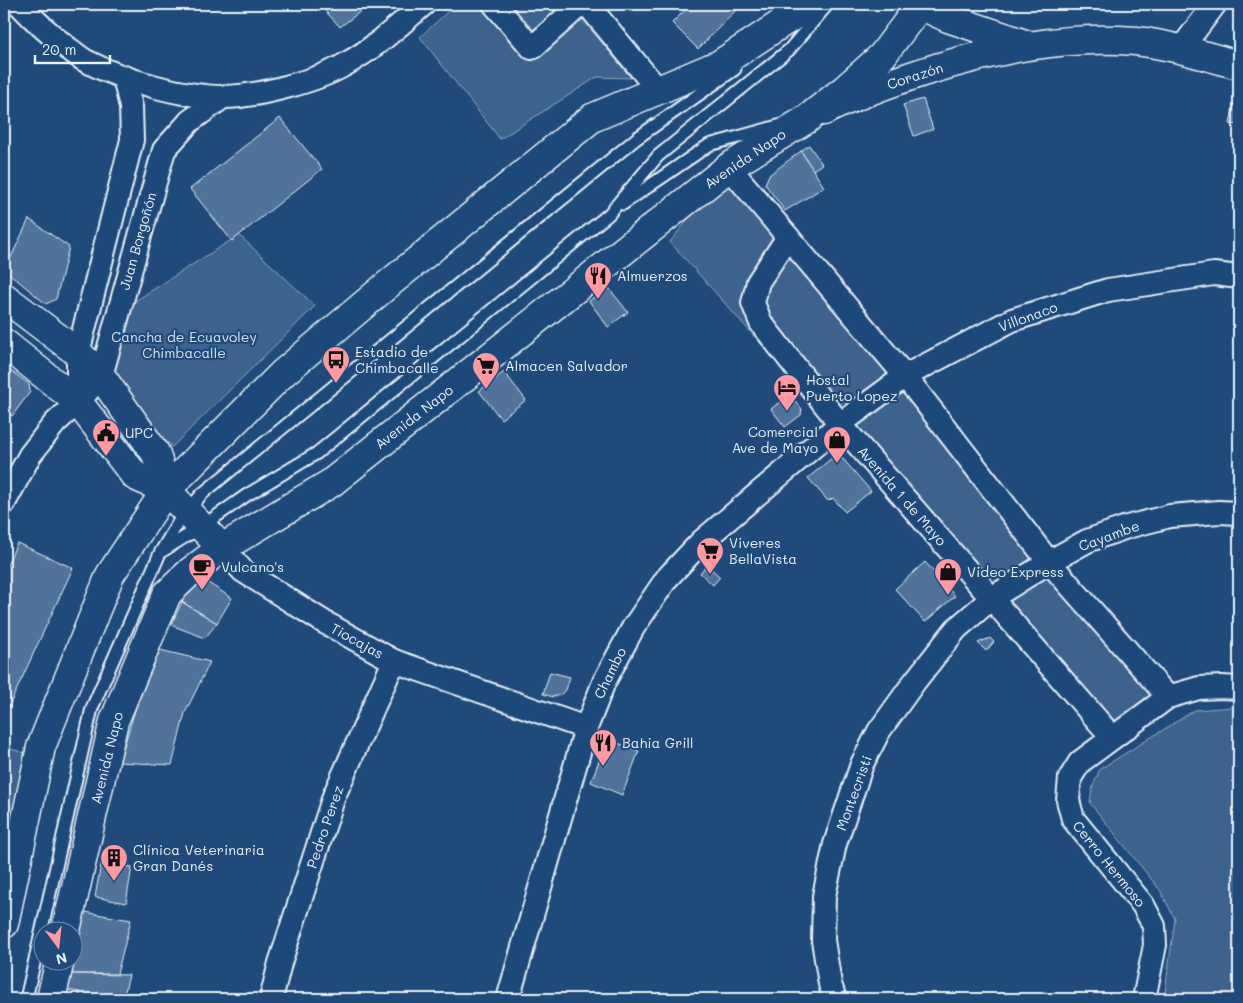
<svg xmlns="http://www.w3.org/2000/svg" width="1243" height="1003" font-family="Mali,sans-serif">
<rect width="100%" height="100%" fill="#1f4a7a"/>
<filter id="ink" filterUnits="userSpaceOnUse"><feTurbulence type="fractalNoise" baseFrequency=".02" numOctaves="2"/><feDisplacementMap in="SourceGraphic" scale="10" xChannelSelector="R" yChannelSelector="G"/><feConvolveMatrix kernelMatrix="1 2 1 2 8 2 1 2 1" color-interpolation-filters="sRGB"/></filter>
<g filter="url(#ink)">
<g fill="#3c628c" stroke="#92aac2">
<polygon points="456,4 570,4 631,78 597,77 500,139 420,37"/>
<polygon points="729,167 1168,697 1112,737 670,242"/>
<polygon points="239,235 315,306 172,447 101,376 132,303"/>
<polygon points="1233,707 1239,707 1239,999 1164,999 1175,919 1160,890 1090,803 1092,789 1100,769 1195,710"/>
<polygon points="4,747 39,757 4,898"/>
</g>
<g fill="#517399" stroke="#e8f1f8">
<polygon points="319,4 370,4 340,27"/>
<polygon points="691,4 742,4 698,49 672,23"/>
<polygon points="923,99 933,129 914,136 903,105"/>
<polygon points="1234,102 1239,103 1239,125 1230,124"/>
<polygon points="280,118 322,169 232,241 190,189"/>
<polygon points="809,145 822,164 813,170 801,151"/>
<polygon points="801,151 824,187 785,211 765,184 769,175"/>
<polygon points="29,219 69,247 56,299 46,304 5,270"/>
<polygon points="608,287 628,312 608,327 589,301"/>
<polygon points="4,366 29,384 30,392 12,416 4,411"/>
<polygon points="504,372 526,400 501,419 479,391"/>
<polygon points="789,394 802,409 801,415 785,427 771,409"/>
<polygon points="833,457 843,459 871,491 845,512 833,498 828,501 808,478"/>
<polygon points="17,543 73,568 4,717 4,572"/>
<polygon points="925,562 955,596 925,622 895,589"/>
<polygon points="707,565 720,577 713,585 700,573"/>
<polygon points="205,581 232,598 217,623 182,602 195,582"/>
<polygon points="182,602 217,623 205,638 171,625"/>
<polygon points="990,638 994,642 986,651 978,643"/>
<polygon points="160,650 210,662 185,713 172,765 119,762 136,707"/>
<polygon points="550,672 570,677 566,690 561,694 553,697 543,694"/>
<polygon points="607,739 639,751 622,795 591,782"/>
<polygon points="101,864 132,867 126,903 95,897"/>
<polygon points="85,912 131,920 117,974 70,974"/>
<polygon points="70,974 129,975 123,999 79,999 80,992 67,990"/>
</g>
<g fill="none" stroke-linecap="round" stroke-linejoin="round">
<defs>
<g id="service">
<polyline points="623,204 709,145 778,126"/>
<polyline points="164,550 201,527 247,495 317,453 609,214 658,156 789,50 828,4"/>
<polyline points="26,999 92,708 160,553 179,521 202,494 637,138 735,69"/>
</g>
<g id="minor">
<path d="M19 4C36 22 49 34 69 49 75 53 81 59 88 62 123 80 183 97 223 97 256 97 318 81 346 64 375 48 399 25 424 4"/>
<polyline points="494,4 532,48 581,4"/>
<polyline points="587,4 658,90"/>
<polyline points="1181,49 1215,4"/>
<polyline points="729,167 905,376 1049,562 1168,697"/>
<polyline points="788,237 758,282 753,303 761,323 840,424 1112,737"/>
<polyline points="78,402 78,353 132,140 131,107 124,77"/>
<polyline points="4,503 30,455 55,423 78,402 101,376 164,150 190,121 223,97"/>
<polyline points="222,548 243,571 324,622 394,661 586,728"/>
<polyline points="271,999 280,963 334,796 394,661"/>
<polyline points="508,999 586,728 604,682 633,628 667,578 701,542 840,424 905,376 1012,320 1108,290 1214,274 1239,277"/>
<polyline points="835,999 830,984 823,940 824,896 835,844 862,764 879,731 915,681 956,629 992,598 1049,562 1087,541 1127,527 1170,516 1219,512 1239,513"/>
<polyline points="1144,999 1155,945 1154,926 1143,905 1073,819 1068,800 1070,778 1080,762 1168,697 1199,688 1222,687 1239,688"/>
</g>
<g id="tertiary">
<polyline points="4,297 78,353 101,376 156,454 166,490"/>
<polyline points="4,343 78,402 135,476 166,490 222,548"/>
</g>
<g id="secondary">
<polyline points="918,4 948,18 1028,45"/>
<path d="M824 111C856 95 889 83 923 72 993 50 1062 35 1136 41 1171 45 1205 56 1239 65"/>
</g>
<g id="primary">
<polyline points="4,924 41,747 110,575 166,490 283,373 386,286 592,118 720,64 811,4"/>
<polyline points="66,930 114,721 167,594 191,571 222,548 331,483 729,167 807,119 845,89 882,56 921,4"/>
<polyline points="51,999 60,960"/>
</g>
</defs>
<use href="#service" stroke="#e8f1f8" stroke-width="15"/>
<use href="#minor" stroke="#e8f1f8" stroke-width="26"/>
<use href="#tertiary" stroke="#e8f1f8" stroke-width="31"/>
<use href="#secondary" stroke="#e8f1f8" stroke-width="31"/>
<use href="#primary" stroke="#e8f1f8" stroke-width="31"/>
<use href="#service" stroke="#1f4a7a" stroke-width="11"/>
<use href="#minor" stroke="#1f4a7a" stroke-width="22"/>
<use href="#tertiary" stroke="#1f4a7a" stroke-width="28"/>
<use href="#secondary" stroke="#1f4a7a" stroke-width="28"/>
<use href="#primary" stroke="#1f4a7a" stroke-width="28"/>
</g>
</g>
<defs>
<symbol id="restaurant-pin" viewBox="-11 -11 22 30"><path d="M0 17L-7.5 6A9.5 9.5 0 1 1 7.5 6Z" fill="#ff9aa2" stroke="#1f4a7a"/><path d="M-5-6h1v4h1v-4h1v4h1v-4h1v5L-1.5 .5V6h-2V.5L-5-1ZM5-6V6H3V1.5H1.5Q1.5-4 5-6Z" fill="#111"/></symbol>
<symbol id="bus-pin" viewBox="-11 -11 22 30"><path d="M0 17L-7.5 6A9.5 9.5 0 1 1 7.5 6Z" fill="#ff9aa2" stroke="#1f4a7a"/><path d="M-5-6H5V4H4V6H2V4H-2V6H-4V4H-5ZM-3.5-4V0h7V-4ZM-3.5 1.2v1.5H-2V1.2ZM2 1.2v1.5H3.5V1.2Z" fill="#111"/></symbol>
<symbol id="supermarket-pin" viewBox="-11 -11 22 30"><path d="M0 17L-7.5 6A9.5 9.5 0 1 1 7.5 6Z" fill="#ff9aa2" stroke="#1f4a7a"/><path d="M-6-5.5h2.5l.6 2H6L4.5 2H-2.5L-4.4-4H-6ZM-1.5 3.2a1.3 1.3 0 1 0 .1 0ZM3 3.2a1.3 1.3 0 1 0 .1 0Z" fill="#111"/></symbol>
<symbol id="hotel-pin" viewBox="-11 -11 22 30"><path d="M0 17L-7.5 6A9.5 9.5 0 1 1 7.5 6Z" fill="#ff9aa2" stroke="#1f4a7a"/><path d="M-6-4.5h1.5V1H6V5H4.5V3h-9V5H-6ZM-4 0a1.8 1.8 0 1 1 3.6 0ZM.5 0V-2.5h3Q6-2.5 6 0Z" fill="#111"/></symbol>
<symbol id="civic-pin" viewBox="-11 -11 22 30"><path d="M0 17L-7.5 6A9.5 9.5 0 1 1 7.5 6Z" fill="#ff9aa2" stroke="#1f4a7a"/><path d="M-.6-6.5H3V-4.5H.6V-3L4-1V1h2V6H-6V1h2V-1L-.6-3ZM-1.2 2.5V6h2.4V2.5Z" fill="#111"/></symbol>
<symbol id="shop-pin" viewBox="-11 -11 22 30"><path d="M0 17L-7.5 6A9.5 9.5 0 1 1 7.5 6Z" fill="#ff9aa2" stroke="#1f4a7a"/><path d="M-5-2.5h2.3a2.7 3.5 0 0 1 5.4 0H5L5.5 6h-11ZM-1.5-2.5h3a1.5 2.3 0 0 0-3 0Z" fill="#111"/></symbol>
<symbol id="cafe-pin" viewBox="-11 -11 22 30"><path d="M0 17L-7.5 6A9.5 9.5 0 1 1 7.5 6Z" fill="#ff9aa2" stroke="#1f4a7a"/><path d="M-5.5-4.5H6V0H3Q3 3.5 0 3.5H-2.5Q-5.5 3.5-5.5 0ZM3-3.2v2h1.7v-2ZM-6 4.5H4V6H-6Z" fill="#111"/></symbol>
<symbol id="building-pin" viewBox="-11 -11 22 30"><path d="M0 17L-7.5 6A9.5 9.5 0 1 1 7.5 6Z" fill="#ff9aa2" stroke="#1f4a7a"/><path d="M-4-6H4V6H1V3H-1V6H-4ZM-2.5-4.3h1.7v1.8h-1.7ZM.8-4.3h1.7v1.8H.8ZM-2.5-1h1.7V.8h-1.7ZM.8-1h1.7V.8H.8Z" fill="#111"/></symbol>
</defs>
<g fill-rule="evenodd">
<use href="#restaurant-pin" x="582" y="260" width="32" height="43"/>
<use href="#bus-pin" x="320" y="344" width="32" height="43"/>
<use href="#supermarket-pin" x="470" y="350" width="32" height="43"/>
<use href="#hotel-pin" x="771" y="372" width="32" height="43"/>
<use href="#civic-pin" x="90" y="417" width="32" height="43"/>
<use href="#shop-pin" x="821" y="424" width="32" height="43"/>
<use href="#supermarket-pin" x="694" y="535" width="32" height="43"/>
<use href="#cafe-pin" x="186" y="551" width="32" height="43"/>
<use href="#shop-pin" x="932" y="556" width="32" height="43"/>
<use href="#restaurant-pin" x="587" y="727" width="32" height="43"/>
<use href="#building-pin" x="98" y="842" width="32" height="43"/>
</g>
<g text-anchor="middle" stroke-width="4.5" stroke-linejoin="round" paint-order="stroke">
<g font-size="14" fill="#e8f1f8" stroke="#1f4a7a">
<text transform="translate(915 76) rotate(-18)" y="5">Corazón</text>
<text transform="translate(745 159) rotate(-34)" y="5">Avenida Napo</text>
<text transform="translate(138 241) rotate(-74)" y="5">Juan Borgoñón</text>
<text transform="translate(1028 317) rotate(-20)" y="5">Villonaco</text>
<text transform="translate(414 417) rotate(-38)" y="5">Avenida Napo</text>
<text transform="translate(902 496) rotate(49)" y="5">Avenida 1 de Mayo</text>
<text transform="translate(1109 536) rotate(-20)" y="5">Cayambe</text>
<text transform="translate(357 641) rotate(29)" y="5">Tiocajas</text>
<text transform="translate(610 673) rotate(-64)" y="5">Chambo</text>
<text transform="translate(107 758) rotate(-76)" y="5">Avenida Napo</text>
<text transform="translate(854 793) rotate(-70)" y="5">Montecristi</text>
<text transform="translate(325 827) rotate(-71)" y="5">Pedro Perez</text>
<text transform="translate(1109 864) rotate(51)" y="5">Cerro Hermoso</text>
</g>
<g font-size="14" fill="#e8f1f8" stroke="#1f4a7a" text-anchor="start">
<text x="617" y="281">Almuerzos</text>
<text x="355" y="357">Estadio de<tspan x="355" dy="16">Chimbacalle</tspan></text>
<text x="505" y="371">Almacen Salvador</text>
<text x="806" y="385">Hostal<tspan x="806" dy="16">Puerto Lopez</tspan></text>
<text x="818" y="437" text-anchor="end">Comercial<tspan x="818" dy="16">Ave de Mayo</tspan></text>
<text x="125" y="438">UPC</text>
<text x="729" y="548">Viveres<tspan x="729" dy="16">BellaVista</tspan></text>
<text x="221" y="572">Vulcano's</text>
<text x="967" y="577">Video Express</text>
<text x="622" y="748">Bahia Grill</text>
<text x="133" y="855">Clínica Veterinaria<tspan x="133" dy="16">Gran Danés</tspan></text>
</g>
<g font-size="14" fill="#d7e3ed" stroke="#1f4a7a">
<text x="184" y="342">Cancha de Ecuavoley<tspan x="184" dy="16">Chimbacalle</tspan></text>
</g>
</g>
<rect width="1243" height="1003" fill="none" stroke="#1f4a7a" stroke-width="20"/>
<rect x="10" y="10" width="1223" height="983" fill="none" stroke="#e8f1f8" stroke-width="2" filter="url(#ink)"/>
<g transform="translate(58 946) rotate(165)"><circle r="24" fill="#1f4a7a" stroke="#6f8dac"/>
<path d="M0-4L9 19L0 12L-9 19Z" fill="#ff9aa2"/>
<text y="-8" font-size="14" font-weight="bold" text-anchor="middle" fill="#e8f1f8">N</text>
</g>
<path d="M35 55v8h75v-8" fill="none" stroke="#e8f1f8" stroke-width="2.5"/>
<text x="42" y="55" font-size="15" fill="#e8f1f8" stroke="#1f4a7a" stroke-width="4" paint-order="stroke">20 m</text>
</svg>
